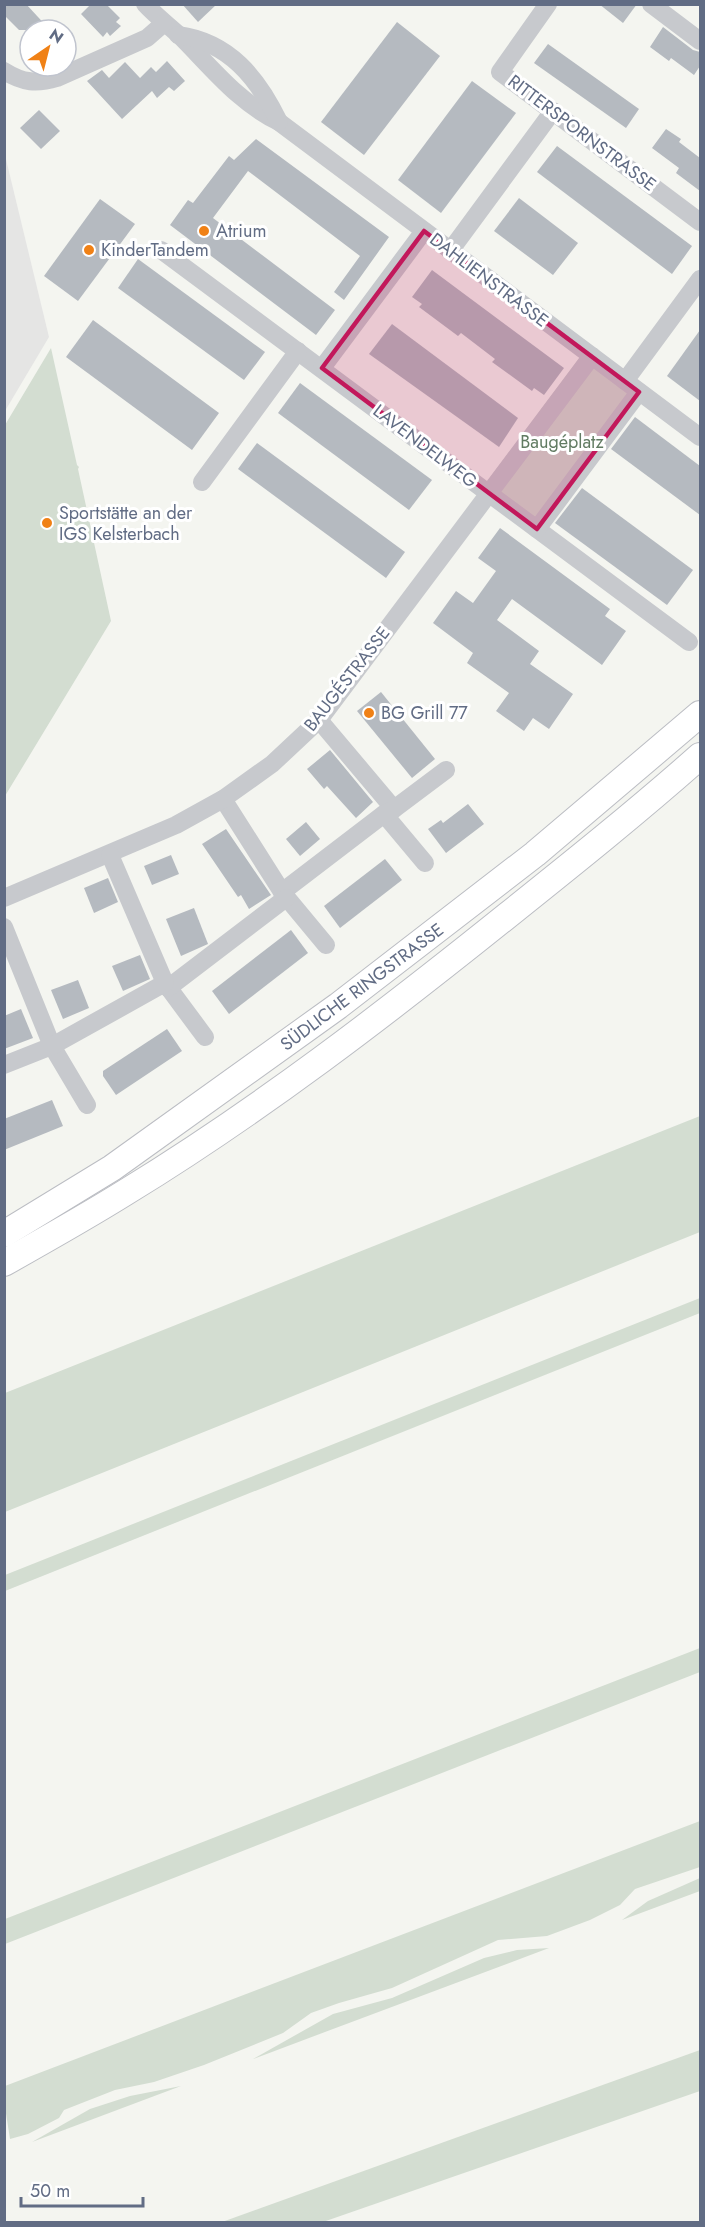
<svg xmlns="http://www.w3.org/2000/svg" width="705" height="2227" font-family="Jost,sans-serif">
<rect width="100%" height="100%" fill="#f4f5f0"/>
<polygon fill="#e5e5e4" points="4,151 49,337 5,411 4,411"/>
<g fill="#d3ddd1">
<polygon points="51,348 77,465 79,467 78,469 111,621 5,796 5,425"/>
<polygon points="580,357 638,400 544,526 486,483"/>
<polygon points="700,1116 700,1232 5,1512 5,1393"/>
<polygon points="700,1298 700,1313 5,1591 5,1575"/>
<polygon points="700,1648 700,1672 5,1944 5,1919"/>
<polygon points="700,1821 700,1867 635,1889 620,1905 590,1920 547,1936 498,1940 392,1988 339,2003 311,2013 283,2033 204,2065 154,2082 115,2090 64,2110 59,2118 28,2134 10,2139 5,2107 5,2086"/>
<polygon points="700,1878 700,1891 622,1920 648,1901"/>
<polygon points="549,1948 253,2059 333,2014 392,1998 484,1958 517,1950"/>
<polygon points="700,2050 700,2091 323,2222 222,2222"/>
<polygon points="181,2086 32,2142 90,2109 130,2096"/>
</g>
<g fill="#b5bac0">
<polygon points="4,4 26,4 50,30 19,30 4,15"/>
<polygon points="91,4 106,4 120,18 116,22 121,26 110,36 107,32 103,37 81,14"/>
<polygon points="182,4 217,4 198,22"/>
<polygon points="599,4 637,4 623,23"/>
<polygon points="397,22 440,56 364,155 321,122"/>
<polygon points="663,27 693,50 700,52 700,66 694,75 671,58 669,61 650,47"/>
<polygon points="548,44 639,109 626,128 534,63"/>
<polygon points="167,61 185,81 174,91 169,87 157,98 152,91 122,119 87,81 102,70 109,78 125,62 140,78 151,67 156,72"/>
<polygon points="472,81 516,113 441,213 398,180"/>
<polygon points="39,110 60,131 41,149 20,128"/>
<polygon points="666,129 681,139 679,142 700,158 700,191 676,173 679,168 652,148"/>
<polygon points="256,139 389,237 344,300 334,292 360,256 248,171 213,218 335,310 316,335 170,225 188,200 193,203 229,156 234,160"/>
<polygon points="557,146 692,246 672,274 537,172"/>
<polygon points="519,198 578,243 553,275 494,231"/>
<polygon points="100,199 135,224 78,301 44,276"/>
<polygon points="138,259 265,352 244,380 118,288"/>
<polygon points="432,270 564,368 544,395 534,388 532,391 492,362 495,359 461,333 458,336 419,307 422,304 412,297"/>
<polygon points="93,320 219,413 192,450 66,357"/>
<polygon points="392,324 518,418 499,447 369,354"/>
<polygon points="700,330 700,401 667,376"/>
<polygon points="300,383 432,480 409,510 278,413"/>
<polygon points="635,417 700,466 700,515 611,449"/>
<polygon points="257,443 405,552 386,578 238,469"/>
<polygon points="582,488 693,570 667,605 555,523"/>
<polygon points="500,528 610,609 605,616 626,631 602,665 512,599 497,620 539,651 530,664 573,694 549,729 533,718 524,731 496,711 509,693 467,663 473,653 433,623 456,591 473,603 496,571 478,558"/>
<polygon points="381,692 435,759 412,778 357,711"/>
<polygon points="330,750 373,802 356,818 327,786 324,789 307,769"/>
<polygon points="468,804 484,824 446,853 428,829 441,820 443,823"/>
<polygon points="306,822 320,839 300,856 286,839"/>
<polygon points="226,829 271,895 249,909 241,895 238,897 202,844"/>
<polygon points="171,855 179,874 152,885 144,866"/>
<polygon points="385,859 402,880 340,928 324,906"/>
<polygon points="108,878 118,902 94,913 84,888"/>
<polygon points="194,908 208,944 181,956 166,919"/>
<polygon points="291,930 308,953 229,1014 212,991"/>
<polygon points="140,955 150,979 123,991 112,966"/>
<polygon points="78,980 89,1008 63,1019 51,990"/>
<polygon points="21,1009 33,1038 4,1049 4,1016"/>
<polygon points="167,1029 182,1051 116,1095 103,1076 103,1071"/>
<polygon points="52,1100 63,1126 4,1150 4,1119"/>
</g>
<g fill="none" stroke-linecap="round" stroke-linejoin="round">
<defs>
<g id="secondary">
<polyline points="4,1234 112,1168 338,1006 535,854 700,714"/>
<path d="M4 1263C45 1240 86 1217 126 1192 260 1110 386 1013 508 915 573 863 638 811 700 756"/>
</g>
</defs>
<use href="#secondary" stroke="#bbbdc3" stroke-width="28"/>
<g stroke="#c7c9cd" stroke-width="18">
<path d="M145 4C156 16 168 25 180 36 212 68 238 102 279 122L700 437"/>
<polyline points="548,4 500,72 700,222"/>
<polyline points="651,4 700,41"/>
<path d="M178 35C229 42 258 78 279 122"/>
<path d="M4 71C23 83 37 84 57 78L147 38 163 24"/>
<polyline points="161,250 689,642"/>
<polyline points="450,251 553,111"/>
<polyline points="322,368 424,231"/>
<polyline points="625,381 700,279"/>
<polyline points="202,482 298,351"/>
<polyline points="537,529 639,392"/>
<polyline points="319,720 394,809"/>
<polyline points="223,799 282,892 326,945"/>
<polyline points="384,814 425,863"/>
<polyline points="282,892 384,814 394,809 446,770"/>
<polyline points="4,898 176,825 223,799 272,764 319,720 592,356"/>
<polyline points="4,927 52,1046 87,1105"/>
<polyline points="165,983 205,1037"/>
<polyline points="168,988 286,898"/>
<polyline points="4,1065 52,1046 165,983 110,855"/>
</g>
<use href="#secondary" stroke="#fff" stroke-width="26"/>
</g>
<path fill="#c2185b" fill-opacity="0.2" stroke="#c2185b" stroke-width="4.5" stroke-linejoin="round" d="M424 231 639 392 537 529 322 368Z"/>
<g fill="#f08116" stroke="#fff" stroke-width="2">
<circle cx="204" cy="231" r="6"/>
<circle cx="89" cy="250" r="6"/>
<circle cx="47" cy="523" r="6"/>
<circle cx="369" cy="713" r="6"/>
</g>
<g text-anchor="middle" stroke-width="6" stroke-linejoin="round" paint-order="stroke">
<g font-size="18" fill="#616c84" stroke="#fff">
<text transform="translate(582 133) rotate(37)" y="6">RITTERSPORNSTRASSE</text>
<text transform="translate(489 280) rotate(37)" y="6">DAHLIENSTRASSE</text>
<text transform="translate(425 446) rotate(37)" y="6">LAVENDELWEG</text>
<text transform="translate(347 679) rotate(-52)" y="6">BAUGÉSTRASSE</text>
<text transform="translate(362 987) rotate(-37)" y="6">SÜDLICHE RINGSTRASSE</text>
</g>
<g font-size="18" fill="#616c84" stroke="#fff" text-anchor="start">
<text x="216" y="237">Atrium</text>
<text x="101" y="256">KinderTandem</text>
<text x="59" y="519">Sportstätte an der<tspan x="59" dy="21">IGS Kelsterbach</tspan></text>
<text x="381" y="719">BG Grill 77</text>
</g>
<g font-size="18" fill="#617b62" stroke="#fff">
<text x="562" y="448">Baugéplatz</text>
</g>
</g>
<rect width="705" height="2227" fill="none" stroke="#616c84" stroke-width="12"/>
<g transform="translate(48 48) rotate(35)"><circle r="28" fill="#ffffff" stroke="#c0c4ce" stroke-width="1.5"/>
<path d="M0-4.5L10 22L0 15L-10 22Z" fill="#f08116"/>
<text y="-9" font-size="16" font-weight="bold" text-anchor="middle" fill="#616c84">N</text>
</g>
<path d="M21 2197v9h122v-9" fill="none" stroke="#616c84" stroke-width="3"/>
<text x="30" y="2197" font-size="18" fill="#616c84" stroke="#ffffff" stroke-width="4.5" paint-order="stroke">50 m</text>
</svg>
